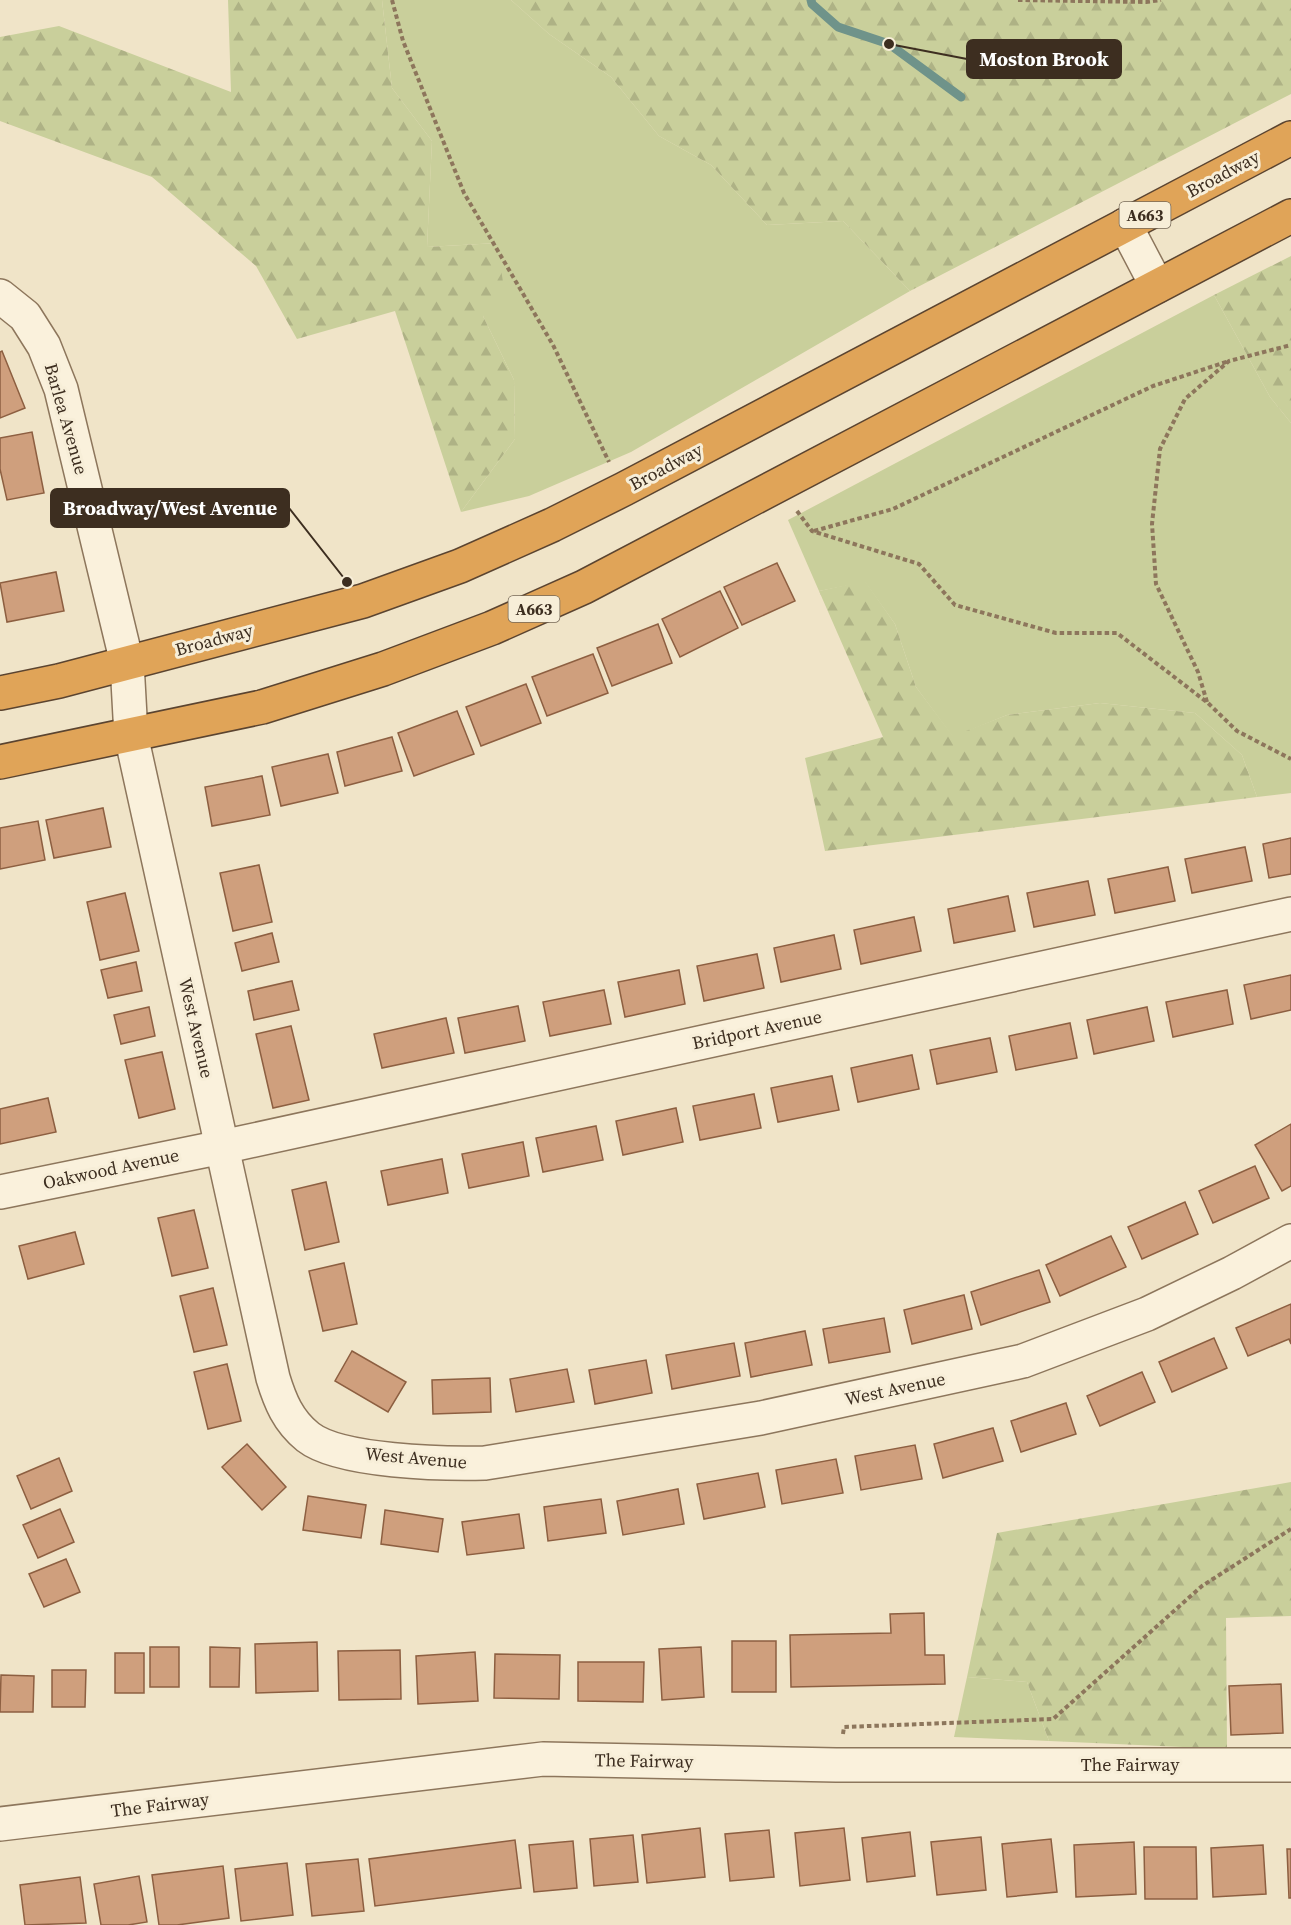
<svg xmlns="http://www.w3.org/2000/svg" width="1291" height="1925" font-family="'Source Serif 4',serif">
<defs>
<pattern id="forest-firs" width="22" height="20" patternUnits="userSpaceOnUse" patternTransform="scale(1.5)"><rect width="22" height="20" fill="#c9cf9b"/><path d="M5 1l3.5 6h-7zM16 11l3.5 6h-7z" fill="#aeb285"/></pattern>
</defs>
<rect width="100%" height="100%" fill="#f0e4c8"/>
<g fill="#c9cf9b">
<polygon points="382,0 511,0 549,34 611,77 659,136 711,165 767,225 843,221 910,291 631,452 529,496 461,512 515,439 514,380 483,316 497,243 427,247 432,141 392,88"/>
<polygon points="1214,295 1270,397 1291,423 1291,793 1257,797 1242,755 1195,713 1100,703 1007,715 953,737 916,687 895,624 865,582 819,591 788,520"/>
<polygon points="967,1677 1027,1682 1049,1741 954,1737"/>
</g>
<g fill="url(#forest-firs)">
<polygon points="228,0 382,0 392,88 432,141 427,247 497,243 505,295 483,316 514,380 515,439 461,512 395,311 297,339 256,266 152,177 0,121 0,37 59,26 231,92"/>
<polygon points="511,0 1291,0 1291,94 910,291 843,221 767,225 711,165 659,136 611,77 549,34"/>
<polygon points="1291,256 1291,423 1270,397 1214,295"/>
<polygon points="865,581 895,624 916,687 953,736 1007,715 1100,703 1195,713 1242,755 1257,797 825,851 805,758 883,737 819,591"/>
<polygon points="1291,1482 1291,1616 1226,1618 1227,1749 1049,1741 1027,1682 967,1677 997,1533"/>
</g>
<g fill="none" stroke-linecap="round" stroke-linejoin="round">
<polyline stroke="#6f938a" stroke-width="9" points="811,0 812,4 838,27 889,44 961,97"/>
</g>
<g fill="#cf9f7d" stroke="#8d5f41" stroke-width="1.5">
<polygon points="2,351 25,408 0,418 0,352"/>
<polygon points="32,432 44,493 7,500 0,469 0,438"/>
<polygon points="777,563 795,601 742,625 724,587"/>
<polygon points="56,572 64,611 7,622 0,583"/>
<polygon points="720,591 738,628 680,657 662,619"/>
<polygon points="658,624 672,663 612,686 597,648"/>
<polygon points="593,654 608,693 547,716 532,677"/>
<polygon points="526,684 541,723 481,746 466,707"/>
<polygon points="457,711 474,754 414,776 398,733"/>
<polygon points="392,737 402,771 345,786 337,752"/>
<polygon points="328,754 338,793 281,806 272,767"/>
<polygon points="262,776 270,815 212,826 205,787"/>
<polygon points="103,808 111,847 54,858 46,820"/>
<polygon points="38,821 45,860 0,869 0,828"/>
<polygon points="1291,838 1291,874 1269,878 1263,844"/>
<polygon points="1245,847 1252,881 1192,893 1185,859"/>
<polygon points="259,865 272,922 233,931 220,873"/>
<polygon points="1168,867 1175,901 1115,913 1108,879"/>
<polygon points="1088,881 1095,915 1034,927 1027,893"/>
<polygon points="125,893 139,951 100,960 87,902"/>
<polygon points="1008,896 1015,931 954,943 948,909"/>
<polygon points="914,917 921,951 861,964 854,930"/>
<polygon points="272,933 279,962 242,971 235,943"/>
<polygon points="834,935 841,969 781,982 774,948"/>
<polygon points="757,954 764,988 704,1001 697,966"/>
<polygon points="136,962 142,991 108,998 101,970"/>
<polygon points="679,970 685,1004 625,1017 618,982"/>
<polygon points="1291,975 1291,1010 1251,1019 1244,985"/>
<polygon points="292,981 299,1010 254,1020 248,991"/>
<polygon points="604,990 611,1024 550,1036 543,1002"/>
<polygon points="1227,990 1233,1024 1173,1037 1166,1002"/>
<polygon points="518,1006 525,1041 465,1053 458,1018"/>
<polygon points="149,1007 155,1036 121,1044 114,1015"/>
<polygon points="1147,1007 1154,1041 1094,1054 1087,1020"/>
<polygon points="446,1018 454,1053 382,1068 374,1034"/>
<polygon points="1070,1023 1077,1058 1016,1070 1009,1036"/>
<polygon points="291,1026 309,1100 273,1108 256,1034"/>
<polygon points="990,1038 997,1072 937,1084 930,1050"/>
<polygon points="162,1052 175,1109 139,1118 125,1060"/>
<polygon points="912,1055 919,1089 858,1102 851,1068"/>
<polygon points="832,1076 839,1110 778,1122 771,1088"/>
<polygon points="754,1094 761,1128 700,1140 693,1106"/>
<polygon points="48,1098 56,1132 0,1144 0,1109"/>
<polygon points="676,1108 683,1142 623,1155 616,1121"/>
<polygon points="1291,1124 1291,1186 1282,1191 1255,1145"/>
<polygon points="596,1126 603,1160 543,1172 536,1138"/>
<polygon points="523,1142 529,1176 469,1188 462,1154"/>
<polygon points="442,1159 448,1193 388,1205 381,1171"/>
<polygon points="1255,1166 1269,1198 1213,1223 1199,1191"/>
<polygon points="326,1182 339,1242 305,1250 292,1190"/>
<polygon points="1185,1202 1198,1234 1142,1259 1128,1227"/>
<polygon points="194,1210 208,1268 172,1276 158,1218"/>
<polygon points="75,1232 84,1264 28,1279 19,1246"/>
<polygon points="1111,1236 1126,1267 1060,1296 1046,1265"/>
<polygon points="344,1263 357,1324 323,1331 309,1271"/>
<polygon points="1039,1270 1050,1302 981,1325 971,1292"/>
<polygon points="213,1288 227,1345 194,1352 180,1296"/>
<polygon points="964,1295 972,1329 912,1344 904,1310"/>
<polygon points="1291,1304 1291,1344 1289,1339 1248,1356 1236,1328"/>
<polygon points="884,1318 890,1352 829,1363 823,1329"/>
<polygon points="805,1331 812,1365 751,1377 745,1343"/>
<polygon points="1214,1338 1227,1368 1172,1392 1159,1362"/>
<polygon points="734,1343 740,1376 672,1389 666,1355"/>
<polygon points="352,1351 406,1382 388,1412 335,1381"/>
<polygon points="646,1360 652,1393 595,1404 589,1370"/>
<polygon points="227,1364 241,1421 208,1429 194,1372"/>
<polygon points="567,1369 574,1402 516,1412 510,1379"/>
<polygon points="1142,1372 1155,1402 1100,1426 1087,1396"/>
<polygon points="490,1378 491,1412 433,1414 432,1380"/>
<polygon points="1066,1403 1076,1434 1021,1452 1011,1421"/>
<polygon points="993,1428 1003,1461 943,1478 934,1444"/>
<polygon points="247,1444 286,1487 262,1510 222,1467"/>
<polygon points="915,1445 922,1479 861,1490 855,1456"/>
<polygon points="59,1458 72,1491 31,1509 17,1476"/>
<polygon points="836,1459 843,1493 782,1504 776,1470"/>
<polygon points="758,1473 765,1507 704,1519 697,1484"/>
<polygon points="678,1489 684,1524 623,1535 617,1501"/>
<polygon points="308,1496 366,1505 361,1538 303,1530"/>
<polygon points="601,1499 606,1533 548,1541 544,1507"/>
<polygon points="60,1509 74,1542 38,1558 23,1525"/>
<polygon points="385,1510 443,1519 438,1552 381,1544"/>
<polygon points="519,1514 524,1548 467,1555 462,1522"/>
<polygon points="66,1559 80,1592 44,1607 29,1574"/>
<polygon points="924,1613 925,1655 944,1655 945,1684 791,1687 790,1635 891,1633 890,1614"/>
<rect x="732" y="1641" width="44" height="51"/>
<polygon points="317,1642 318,1691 256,1693 255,1644"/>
<rect x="150" y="1647" width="29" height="40"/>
<polygon points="210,1647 240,1648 239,1687 210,1687"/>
<polygon points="701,1647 704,1697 662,1700 659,1649"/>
<polygon points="400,1650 401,1699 339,1700 338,1651"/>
<polygon points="475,1652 478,1701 418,1704 416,1656"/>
<rect x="115" y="1653" width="29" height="40"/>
<polygon points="495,1654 560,1655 559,1699 494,1698"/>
<polygon points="578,1662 644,1662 643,1702 578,1701"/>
<polygon points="52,1670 86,1670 85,1707 52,1707"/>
<polygon points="1,1675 34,1676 33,1712 0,1712"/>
<polygon points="1281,1684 1283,1733 1231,1735 1229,1686"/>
<polygon points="700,1828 705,1877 647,1883 642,1835"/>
<polygon points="844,1828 850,1880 800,1886 795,1833"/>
<polygon points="769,1830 774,1877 730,1881 725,1834"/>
<polygon points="910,1832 915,1876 867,1882 862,1838"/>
<polygon points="633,1835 638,1882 594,1886 590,1839"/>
<polygon points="981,1837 986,1890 937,1895 931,1842"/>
<polygon points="1051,1839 1057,1892 1007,1897 1002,1844"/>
<polygon points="515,1840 521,1888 375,1906 369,1859"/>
<polygon points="573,1841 577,1888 534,1892 529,1845"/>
<polygon points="1134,1842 1136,1894 1076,1897 1074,1845"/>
<polygon points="1263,1845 1266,1894 1213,1897 1211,1848"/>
<polygon points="1144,1847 1196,1847 1197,1899 1145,1899"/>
<polygon points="1287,1849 1291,1849 1291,1898 1289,1898"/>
<polygon points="358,1859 364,1911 312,1916 306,1864"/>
<polygon points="287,1863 293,1915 241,1921 235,1869"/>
<polygon points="223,1866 229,1918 177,1925 159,1925 152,1875"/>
<polygon points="139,1876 147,1922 128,1925 101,1925 94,1884"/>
<polygon points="80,1877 86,1923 25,1925 20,1885"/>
</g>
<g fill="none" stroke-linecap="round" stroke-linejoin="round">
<defs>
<g id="minor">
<polyline points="1125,225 1157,286"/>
<path d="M0 296 25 316 44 346 61 389 127 663 131 735 273 1378C280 1401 288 1421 308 1437 340 1462 444 1464 485 1463L761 1418 1023 1361 1147 1314 1232 1273 1291 1241"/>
<polyline points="0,1192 222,1147 1291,914"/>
<polyline points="0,1824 543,1759 836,1765 1291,1765"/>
</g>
<g id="highway">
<polyline points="0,693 59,681 363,601 460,566 552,525 624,489 1291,138"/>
<polyline points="0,762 262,707 383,669 492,628 584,587 1291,216"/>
</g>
</defs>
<use href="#minor" stroke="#8d765c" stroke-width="36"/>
<use href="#highway" stroke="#5b4430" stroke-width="36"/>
<g stroke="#8d765c" stroke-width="4" stroke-dasharray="4.5 3" stroke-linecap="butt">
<polyline points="392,0 403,41 464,193 553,345 609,462"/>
<polyline points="1018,0 1146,2 1161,0"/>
<polyline points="797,511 812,531 919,564 955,605 1056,633 1117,633 1208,703 1237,731 1291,759"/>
<polyline points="814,531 893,509 1153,386 1229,361"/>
<polyline points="1207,702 1198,672 1156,584 1152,524 1160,449 1185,399 1229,361 1291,345"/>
<polyline points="843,1734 844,1727 1053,1719 1202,1586 1291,1529"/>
</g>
<use href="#minor" stroke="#faf1dc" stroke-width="33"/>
<use href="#highway" stroke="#e0a458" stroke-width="33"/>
</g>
<g text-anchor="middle" stroke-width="6" stroke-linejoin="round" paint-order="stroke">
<g fill="#f7eed8" stroke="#756857" stroke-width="1.5">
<rect x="1119.5" y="202" width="51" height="26" rx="4.5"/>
<rect x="508.5" y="596" width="51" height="26" rx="4.5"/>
</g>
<g font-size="16" font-weight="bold" fill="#3d2e20">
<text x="1145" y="221">A663</text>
<text x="534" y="615">A663</text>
</g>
<g font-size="18" fill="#3d2e20" stroke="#f7eed8">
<text transform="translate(1223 174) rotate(-28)" y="6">Broadway</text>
<text transform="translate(66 419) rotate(74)" y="6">Barlea Avenue</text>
<text transform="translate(666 467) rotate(-28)" y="6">Broadway</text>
<text transform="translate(214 640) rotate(-15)" y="6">Broadway</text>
<text transform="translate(196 1028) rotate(77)" y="6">West Avenue</text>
<text transform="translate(757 1030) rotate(-12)" y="6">Bridport Avenue</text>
<text transform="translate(111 1169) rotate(-12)" y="6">Oakwood Avenue</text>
<text transform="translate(895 1389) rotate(-12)" y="6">West Avenue</text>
<text transform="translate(416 1458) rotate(5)" y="6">West Avenue</text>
<text transform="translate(644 1761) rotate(1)" y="6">The Fairway</text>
<text x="1130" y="1771">The Fairway</text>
<text transform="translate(160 1805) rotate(-7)" y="6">The Fairway</text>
</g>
</g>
<path fill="none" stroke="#3d2e20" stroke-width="2" d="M889 44L967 59M347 582L289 508"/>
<g fill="#3d2e20" stroke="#f7eed8" stroke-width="2">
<circle cx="889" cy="44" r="6"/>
<circle cx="347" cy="582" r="6"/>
</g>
<g fill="#3d2e20" stroke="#3d2e20" stroke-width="2">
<rect x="967" y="40" width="154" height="38" rx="6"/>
<rect x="51" y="489" width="238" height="38" rx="6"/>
</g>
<g font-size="20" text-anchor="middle" font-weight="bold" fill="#fff">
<text x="1044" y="66">Moston Brook</text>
<text x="170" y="515">Broadway/West Avenue</text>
</g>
</svg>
